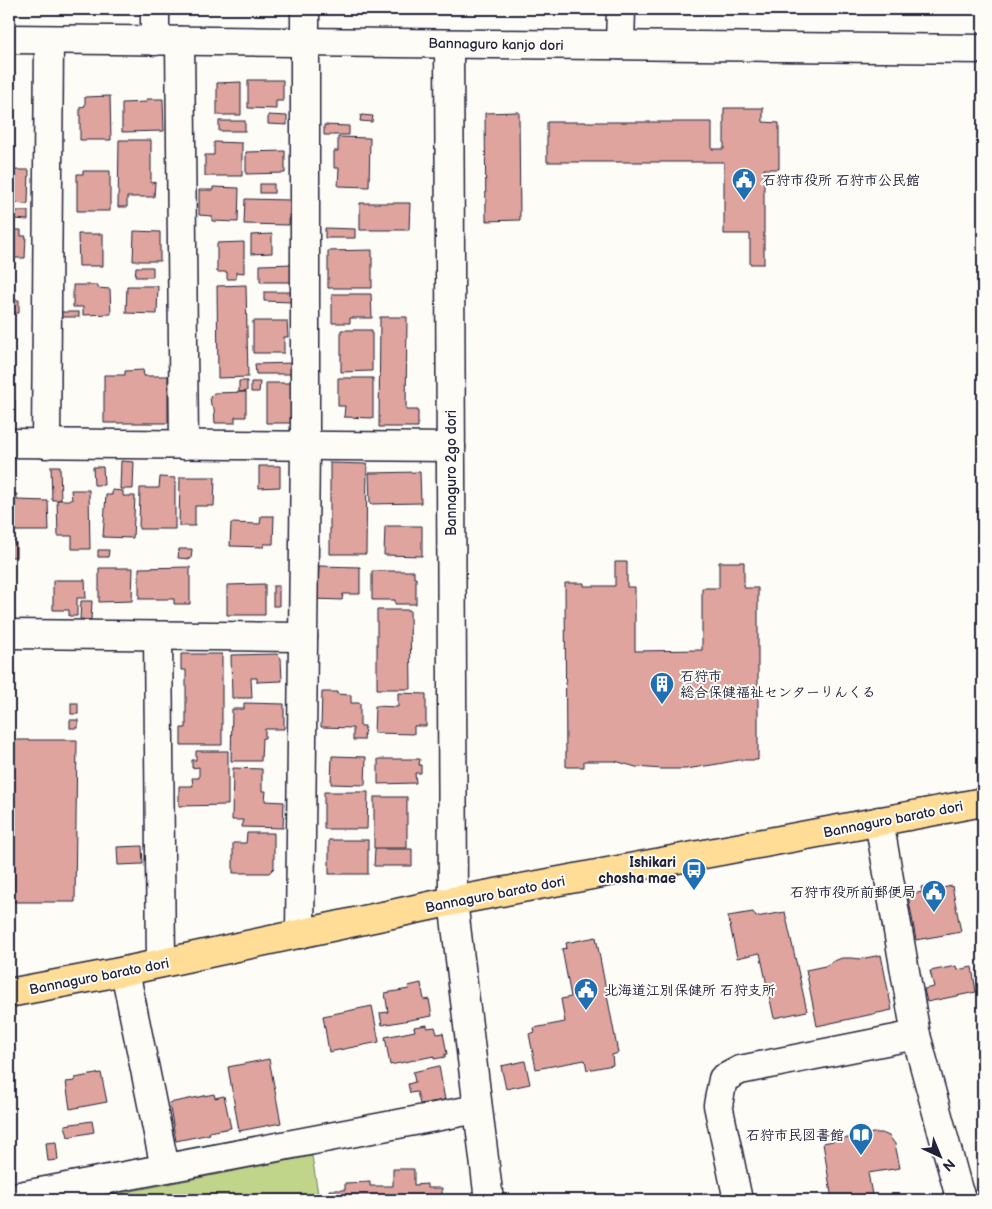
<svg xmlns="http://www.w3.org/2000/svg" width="992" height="1209" font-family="'Balsamiq Sans','Klee One',sans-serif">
<rect width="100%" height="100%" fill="#fdfcf7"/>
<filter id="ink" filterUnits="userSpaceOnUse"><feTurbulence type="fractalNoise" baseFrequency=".02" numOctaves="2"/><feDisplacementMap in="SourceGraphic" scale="10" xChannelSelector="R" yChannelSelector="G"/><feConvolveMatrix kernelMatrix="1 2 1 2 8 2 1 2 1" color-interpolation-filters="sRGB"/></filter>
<g filter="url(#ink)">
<polygon fill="#c0d58a" stroke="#717c62" points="312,1156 319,1200 85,1200"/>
<g fill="#dea49d" stroke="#22223b">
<polygon points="248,80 283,80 283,101 276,101 276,109 248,108"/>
<polygon points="241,82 241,115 217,115 217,83"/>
<polygon points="110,96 111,140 80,140 80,107 85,106 85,97"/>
<polygon points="147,99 163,99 164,131 122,132 122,103 147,102"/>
<polygon points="724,108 763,108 763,122 779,123 779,169 764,169 764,264 750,264 750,234 724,234 724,162 547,162 547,122 712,122 712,149 724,149"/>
<polygon points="519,112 520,220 486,221 485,113"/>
<polygon points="268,115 287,116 287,125 268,124"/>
<polygon points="361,115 373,116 372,122 360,121"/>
<polygon points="9,119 14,120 14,148 9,148"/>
<rect x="219" y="121" width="26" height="10"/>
<polygon points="324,125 349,126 349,135 324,135"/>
<polygon points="338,137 370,138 369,187 338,186 339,168 334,168 334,151 338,151"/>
<polygon points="119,140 151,140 151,183 155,182 154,197 127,197 127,207 118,207"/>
<polygon points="214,142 242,143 242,176 205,176 205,155 214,155"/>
<polygon points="285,151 285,173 246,174 246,152"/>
<polygon points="9,170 29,170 28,204 9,203"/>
<polygon points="83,171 110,171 110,211 77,211 77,174 83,174"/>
<rect x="260" y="184" width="14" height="9"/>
<polygon points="213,187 239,188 238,222 212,221 212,216 199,215 199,190 213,190"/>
<polygon points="245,199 290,200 289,225 244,224"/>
<polygon points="360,203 410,203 409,230 360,230"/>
<polygon points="14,211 28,211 28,220 14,219"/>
<polygon points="325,228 355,229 355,238 325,238"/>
<polygon points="9,230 21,230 21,236 26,236 25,258 9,258"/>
<polygon points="134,231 160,232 160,261 133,261"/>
<polygon points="78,234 103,234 103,266 79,266"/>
<polygon points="272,234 272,253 251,254 251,235"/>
<polygon points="244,242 244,273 236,272 236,279 227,279 227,272 217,272 217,243"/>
<polygon points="372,250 372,288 328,288 328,251"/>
<polygon points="294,264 294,282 260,282 260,265"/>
<polygon points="136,267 153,267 153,277 135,277"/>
<polygon points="9,283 13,283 13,300 19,300 19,313 9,313"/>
<polygon points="73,285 98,285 98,288 110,289 111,314 83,315 83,307 73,307"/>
<polygon points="246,285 248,377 218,378 217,286"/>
<polygon points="127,286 158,286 157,314 126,313"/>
<polygon points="264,292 292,292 292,302 264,301"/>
<polygon points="332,294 371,294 372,318 350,318 350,323 332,323"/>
<rect x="61" y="312" width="18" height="5"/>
<polygon points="380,317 407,317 406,410 418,410 418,427 379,427"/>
<polygon points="253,321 287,321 288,337 284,337 284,353 253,353"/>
<polygon points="341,330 372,330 372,371 341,372"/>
<polygon points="295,363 295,374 256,374 255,364"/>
<polygon points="143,370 144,376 168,376 168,423 104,423 104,375 125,375 125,371"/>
<polygon points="338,378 373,378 373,418 344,417 345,406 338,406"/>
<polygon points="239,381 247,381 247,391 239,392"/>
<polygon points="251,382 260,382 259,392 251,392"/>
<polygon points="266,383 292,383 293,423 266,423"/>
<polygon points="246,392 246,417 235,417 235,423 215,423 214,408 211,405 210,397 214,393"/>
<polygon points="9,396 10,396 10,400 15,400 15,422 9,422"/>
<polygon points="121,461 134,462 133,489 120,489"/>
<polygon points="330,463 367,464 366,554 330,554"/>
<polygon points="51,466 60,466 61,500 52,500"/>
<polygon points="259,466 280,466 280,487 259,488"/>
<polygon points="93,467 103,467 104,485 94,485"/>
<polygon points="420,472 421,503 370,504 369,473"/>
<polygon points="160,477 175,478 175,529 139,529 140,488 159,488"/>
<polygon points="180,477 215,477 214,506 195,506 195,526 179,526"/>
<polygon points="71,490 89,490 90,549 72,549 72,536 58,536 57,500 72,500"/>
<polygon points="112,490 123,491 123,496 135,496 133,538 103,537 106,495 112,495"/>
<polygon points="9,494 17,494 17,500 48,501 49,531 9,531"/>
<polygon points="261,516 274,516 273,544 264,544 264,547 230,546 231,523 260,524"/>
<polygon points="385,526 422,526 422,556 384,555"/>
<rect x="9" y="543" width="7" height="14"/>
<polygon points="179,549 192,549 191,559 178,558"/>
<polygon points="98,550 109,550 108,557 98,557"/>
<polygon points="615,562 627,562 627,587 635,587 635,651 702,650 702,588 719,588 719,562 744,562 744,588 758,588 758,760 739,760 718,764 686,769 662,769 636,767 615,761 584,761 584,767 566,767 565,583 584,583 584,586 615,586"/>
<polygon points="319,566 360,567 360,594 343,594 342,600 313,599 313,587 318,587"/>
<polygon points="190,567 190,604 174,604 174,599 139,599 139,568"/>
<polygon points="99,568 133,568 132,601 99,602"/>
<polygon points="372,571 414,571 414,578 416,578 416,604 395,604 395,600 372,600"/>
<polygon points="53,580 85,580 86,598 77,598 77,616 69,616 69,610 53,610"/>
<polygon points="265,584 265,615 227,615 227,585"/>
<rect x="273" y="586" width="6" height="20"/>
<polygon points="81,601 92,601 91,620 80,619"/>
<polygon points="377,610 410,610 411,689 377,689"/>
<polygon points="181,654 222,654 222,745 181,745 181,728 186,728 186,670 181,670"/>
<polygon points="277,654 281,658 282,681 257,682 257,678 251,678 252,698 232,698 231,655"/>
<polygon points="322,692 337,692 337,694 351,695 351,703 360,703 360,726 365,726 364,740 353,740 353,728 321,727"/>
<polygon points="398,693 426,694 426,726 414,726 414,734 374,733 375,706 398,707"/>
<rect x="71" y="703" width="7" height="11"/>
<polygon points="244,703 284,704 284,729 265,729 265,738 262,738 261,761 231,761 232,709 244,709"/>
<rect x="70" y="720" width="8" height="8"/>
<polygon points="9,740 77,740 75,902 9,902"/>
<polygon points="196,751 228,751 228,805 179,806 179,786 193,786 192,778 199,778 199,767 192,768 192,760 196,760"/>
<polygon points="332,756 366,757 365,785 331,784"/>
<polygon points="378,759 420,759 419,765 421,765 421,773 415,773 416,783 378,784"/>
<polygon points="233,768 262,769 262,791 266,791 265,801 284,802 283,828 242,827 243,820 232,820"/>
<polygon points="324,792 368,792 367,829 324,829"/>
<rect x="374" y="797" width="33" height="51"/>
<polygon points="247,833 274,833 274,868 269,873 233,873 233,843 246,843"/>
<rect x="329" y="840" width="39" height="34"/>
<polygon points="142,846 143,864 118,865 117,847"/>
<polygon points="375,849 412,849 412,866 374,866"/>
<polygon points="937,885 937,889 952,886 961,932 916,940 908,895 922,892 921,887"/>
<polygon points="753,912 756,917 785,912 807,1011 774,1018 760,953 737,958 728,916"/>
<polygon points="596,937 618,1053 612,1055 613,1065 587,1070 585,1060 536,1069 529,1034 535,1032 534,1028 565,1022 561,999 571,997 562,949 567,948 566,943"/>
<polygon points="881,955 892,1010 817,1026 806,970 825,966 834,961 842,958 852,958 860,959"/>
<polygon points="956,966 957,970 972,967 976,992 927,1002 924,989 934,987 930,971"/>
<polygon points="421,983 424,1000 429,999 432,1016 382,1025 380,1013 388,1012 385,993 409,989 408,986"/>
<polygon points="372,1006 379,1042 329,1052 323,1016"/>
<polygon points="427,1025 427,1028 435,1027 437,1034 443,1033 447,1054 445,1054 445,1057 434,1059 434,1056 390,1065 385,1037 415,1031 414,1027"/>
<polygon points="269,1059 281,1123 239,1131 228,1067"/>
<polygon points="525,1061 530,1084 506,1089 501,1066"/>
<polygon points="439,1066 445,1100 420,1104 417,1092 410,1093 408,1084 415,1082 413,1072"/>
<polygon points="101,1073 107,1102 70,1109 66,1082 75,1081 75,1078"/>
<polygon points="214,1094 215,1098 224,1096 231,1128 209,1132 210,1134 176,1141 169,1103"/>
<polygon points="92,1121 94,1132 68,1137 65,1125"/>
<polygon points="873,1133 882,1133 889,1136 895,1144 900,1168 868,1173 873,1200 832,1200 823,1143"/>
<polygon points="56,1142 58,1160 48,1161 46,1143"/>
<polygon points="13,1160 14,1176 9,1177 9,1161"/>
<polygon points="393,1169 414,1169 414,1185 427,1184 427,1188 442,1188 442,1200 329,1200 329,1190 345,1190 345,1183 370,1182 370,1186 393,1186"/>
</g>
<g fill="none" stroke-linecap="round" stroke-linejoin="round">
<defs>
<g id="minor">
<polyline points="9,39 983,49"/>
<polyline points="155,41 155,9"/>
<polyline points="180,41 184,445"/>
<polyline points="449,44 453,901 489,1200"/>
<polyline points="620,45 621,9"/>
<polyline points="9,443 451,447"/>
<polyline points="46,444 49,40"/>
<polyline points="9,634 303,637"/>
<polyline points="158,636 161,963"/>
<polyline points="879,821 916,1035"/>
<polyline points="300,934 305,446 305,9"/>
<polyline points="125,971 165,1168"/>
<polyline points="9,1198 477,1109"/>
<polyline points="738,1200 718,1105 723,1079 740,1070 916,1035 958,1190 962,1200"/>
</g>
<polyline id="major" points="9,993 125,971 453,901 983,802"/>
</defs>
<use href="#minor" stroke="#22223b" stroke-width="31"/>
<use href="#major" stroke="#22223b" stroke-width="31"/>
<use href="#minor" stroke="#fdfcf7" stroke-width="28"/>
<use href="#major" stroke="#ffdd96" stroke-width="28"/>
</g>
</g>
<defs>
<symbol id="civic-pin" viewBox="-11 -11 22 30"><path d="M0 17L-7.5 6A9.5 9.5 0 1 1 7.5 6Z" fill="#1f6fb2" stroke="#fdfcf7"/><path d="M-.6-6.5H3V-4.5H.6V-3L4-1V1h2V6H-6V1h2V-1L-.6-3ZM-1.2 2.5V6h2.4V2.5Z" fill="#fff"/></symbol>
<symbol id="building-pin" viewBox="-11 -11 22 30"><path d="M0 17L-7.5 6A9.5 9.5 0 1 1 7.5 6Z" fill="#1f6fb2" stroke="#fdfcf7"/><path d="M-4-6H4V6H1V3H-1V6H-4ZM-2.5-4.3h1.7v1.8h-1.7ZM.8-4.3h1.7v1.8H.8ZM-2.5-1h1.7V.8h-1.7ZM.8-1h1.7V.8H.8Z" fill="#fff"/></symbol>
<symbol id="bus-pin" viewBox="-11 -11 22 30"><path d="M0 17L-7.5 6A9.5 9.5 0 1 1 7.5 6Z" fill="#1f6fb2" stroke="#fdfcf7"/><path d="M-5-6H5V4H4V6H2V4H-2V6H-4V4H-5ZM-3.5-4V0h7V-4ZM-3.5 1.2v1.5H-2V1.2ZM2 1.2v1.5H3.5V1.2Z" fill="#fff"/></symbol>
<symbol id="library-pin" viewBox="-11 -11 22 30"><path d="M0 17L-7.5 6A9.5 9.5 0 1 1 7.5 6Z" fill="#1f6fb2" stroke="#fdfcf7"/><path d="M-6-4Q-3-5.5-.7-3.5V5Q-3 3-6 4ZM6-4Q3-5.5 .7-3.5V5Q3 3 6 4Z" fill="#fff"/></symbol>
</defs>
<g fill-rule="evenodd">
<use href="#civic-pin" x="730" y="166" width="28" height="38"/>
<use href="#building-pin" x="648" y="670" width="28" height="38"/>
<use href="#bus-pin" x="680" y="856" width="28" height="38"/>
<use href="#civic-pin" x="920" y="878" width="28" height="38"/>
<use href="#civic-pin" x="572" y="976" width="28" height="38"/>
<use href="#library-pin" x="847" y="1121" width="28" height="38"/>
</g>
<g text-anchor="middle" stroke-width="4" stroke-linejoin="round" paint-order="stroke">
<g font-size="14" fill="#22223b" stroke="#fdfcf7">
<text transform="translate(496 44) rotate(1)" y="5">Bannaguro kanjo dori</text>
<text transform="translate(451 473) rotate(-90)" y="5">Bannaguro 2go dori</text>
<text transform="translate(893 819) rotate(-11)" y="5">Bannaguro barato dori</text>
<text transform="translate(495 894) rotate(-11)" y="5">Bannaguro barato dori</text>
<text transform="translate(99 976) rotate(-11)" y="5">Bannaguro barato dori</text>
</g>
<g font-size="14" font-weight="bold" fill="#22223b" stroke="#fdfcf7" text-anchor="start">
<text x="762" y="185">石狩市役所 石狩市公民館</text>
<text x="680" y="681">石狩市<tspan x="680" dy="16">総合保健福祉センターりんくる</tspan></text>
<text x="676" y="867" text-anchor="end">Ishikari<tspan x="676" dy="16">chosha mae</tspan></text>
<text x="916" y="897" text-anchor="end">石狩市役所前郵便局</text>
<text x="604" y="995">北海道江別保健所 石狩支所</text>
<text x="844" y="1140" text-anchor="end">石狩市民図書館</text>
</g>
</g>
<rect width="992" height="1209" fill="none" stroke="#fdfcf7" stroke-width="30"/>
<rect x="15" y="15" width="962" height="1179" fill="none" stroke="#22223b" stroke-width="2" filter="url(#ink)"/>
<g transform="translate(940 1156) rotate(136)" stroke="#fdfcf7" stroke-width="4" paint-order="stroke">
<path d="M0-4L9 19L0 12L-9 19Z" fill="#22223b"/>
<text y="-8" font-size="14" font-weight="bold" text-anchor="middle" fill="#22223b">N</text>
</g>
</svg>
